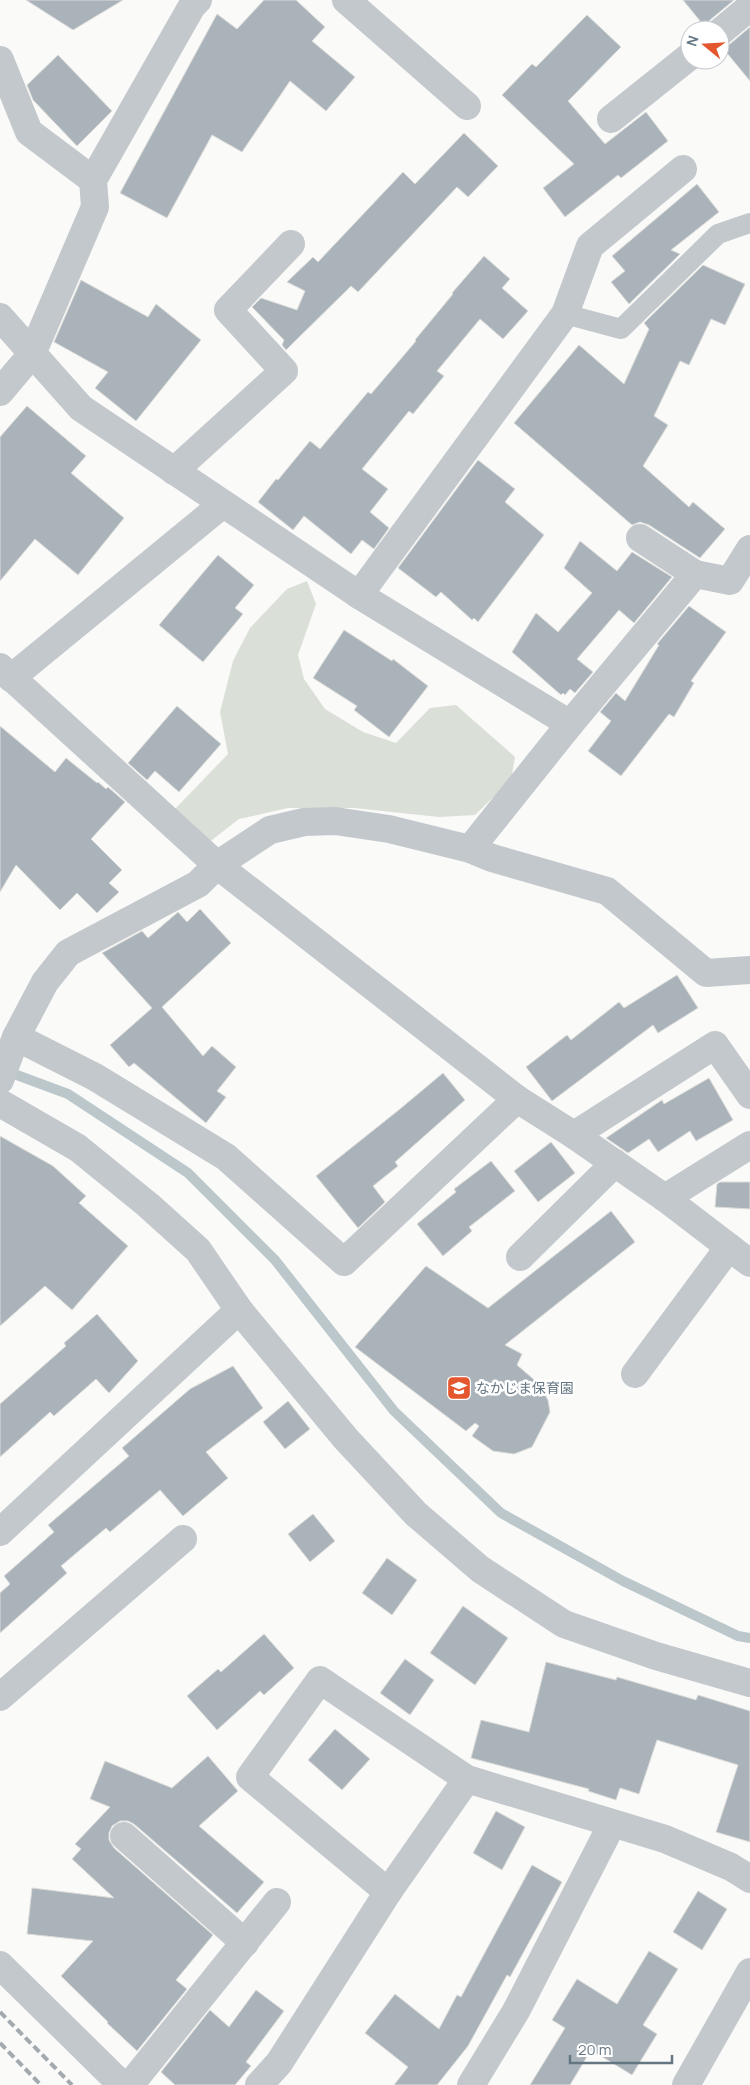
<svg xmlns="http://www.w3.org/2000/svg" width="750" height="2085" font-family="Manrope,'Noto Sans JP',sans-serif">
<rect width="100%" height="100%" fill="#fafaf8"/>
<polygon fill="#dadfd7" points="307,581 316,604 298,655 304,679 325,709 363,732 396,743 430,708 456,705 515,757 511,780 475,815 439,817 354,808 288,808 239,819 208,843 175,809 228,754 220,712 233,661 250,628 287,589"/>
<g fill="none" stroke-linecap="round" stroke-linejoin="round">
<polyline stroke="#bbc7cb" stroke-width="10" points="6,1071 68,1094 188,1173 275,1260 394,1411 501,1513 623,1581 738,1636 750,1638"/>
</g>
<g fill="#aab3b9" stroke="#dcdcda">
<polygon points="26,0 123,0 73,30"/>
<polygon points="264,0 296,0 325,27 312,41 355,77 326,111 290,81 242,152 212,135 167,218 120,193 217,14 237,29"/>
<polygon points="683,0 734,0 710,20 705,27"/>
<polygon points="587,15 621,47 568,101 605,144 646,112 668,141 621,178 618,175 565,217 543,188 574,164 502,95 532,64 536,67"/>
<polygon points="750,27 750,81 722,47 730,44"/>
<polygon points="58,55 112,111 77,146 33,100 27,85"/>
<polygon points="464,133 498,166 468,197 457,187 358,292 351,286 286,350 282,345 284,340 252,307 261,298 297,310 305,291 287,282 313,257 318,262 403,172 415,184"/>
<polygon points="697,184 719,212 671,250 680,254 629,304 611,282 625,271 612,256"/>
<polygon points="484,256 510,279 502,288 528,311 503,339 480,319 437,371 444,376 413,414 409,411 362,469 388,489 370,512 389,528 374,549 362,540 351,554 304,516 293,530 258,502 276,479 278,480 310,441 320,449 368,392 371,394 416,341 415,340 453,294 452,293"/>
<polygon points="703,265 745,284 725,325 711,319 689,365 680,361 654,416 668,425 643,466 689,507 693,502 725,529 700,558 649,525 640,522 632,525 514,423 579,345 624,384 649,329 644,323"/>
<polygon points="81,280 148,317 156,304 201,340 136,421 95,388 108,372 54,342"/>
<polygon points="27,406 86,456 71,473 124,518 78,575 35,539 0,581 0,437"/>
<polygon points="478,460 515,489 505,502 544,535 478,622 474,618 472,620 441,592 436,597 398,568"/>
<polygon points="580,541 617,571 632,552 672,577 634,623 619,610 577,659 593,672 575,693 570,689 565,695 563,693 561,695 512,652 536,613 558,632 592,593 564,568"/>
<polygon points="218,555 254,585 235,608 243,614 203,662 159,625"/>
<polygon points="689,606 726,632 691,681 694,683 674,717 669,714 621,776 588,751 611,721 600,712 616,693 625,701 659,645 657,644"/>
<polygon points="344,630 392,661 393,659 428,686 389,737 354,710 357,706 313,678"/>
<polygon points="177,706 221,744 179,792 155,771 147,780 128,763"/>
<polygon points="0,726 55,772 66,758 97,783 98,782 106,789 108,787 125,802 91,839 122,870 109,883 119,892 97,913 77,893 60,910 16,865 0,892"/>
<polygon points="200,909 231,943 162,1007 203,1056 212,1046 236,1067 217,1091 226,1097 206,1123 134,1063 129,1067 110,1045 152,1008 102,953 142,931 148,938 178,912 187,922"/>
<polygon points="677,975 698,1008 658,1033 653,1025 552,1101 526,1067 567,1035 571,1040 619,1002 624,1008"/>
<polygon points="443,1073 465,1100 395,1162 398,1166 373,1186 385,1202 358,1228 316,1176 400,1109"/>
<polygon points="709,1078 733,1120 696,1141 690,1131 658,1152 649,1139 628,1153 606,1138 662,1100 664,1104"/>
<polygon points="0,1136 53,1166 86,1196 79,1203 128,1246 72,1310 45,1286 0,1326"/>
<polygon points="551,1142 575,1173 538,1202 514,1171"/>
<polygon points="491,1161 515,1191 469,1227 472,1231 443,1256 417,1224 456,1192 454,1189"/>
<polygon points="720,1182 750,1182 750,1209 715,1207 717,1184"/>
<polygon points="611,1211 635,1242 505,1345 522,1354 517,1365 539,1384 548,1400 550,1412 532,1447 514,1454 493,1451 472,1436 479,1426 475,1423 466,1431 355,1347 426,1266 488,1308"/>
<polygon points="97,1314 138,1361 109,1393 96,1379 54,1416 50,1412 0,1457 0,1404 66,1346 64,1343"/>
<polygon points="233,1366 263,1408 206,1452 228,1478 183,1516 160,1490 110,1532 106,1528 61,1566 67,1573 0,1633 0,1593 10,1584 4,1576 54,1532 48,1525 129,1456 122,1448 190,1389"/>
<polygon points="288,1401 310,1429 285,1449 263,1422"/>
<polygon points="313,1514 335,1541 310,1562 288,1534"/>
<polygon points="387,1558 417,1580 392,1615 362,1593"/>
<polygon points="463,1606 508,1638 475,1685 430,1653"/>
<polygon points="264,1634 294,1668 264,1695 260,1691 217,1730 187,1696 218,1669 221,1672"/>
<polygon points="405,1659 434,1680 410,1715 380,1693"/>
<polygon points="546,1662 616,1680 617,1677 696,1700 698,1695 750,1711 750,1842 716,1832 738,1765 657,1740 639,1794 620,1788 616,1800 588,1791 589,1789 471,1758 481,1720 529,1732"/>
<polygon points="335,1729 370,1759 342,1790 308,1760"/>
<polygon points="208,1756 238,1791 199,1826 264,1882 237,1913 134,1824 128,1821 120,1821 112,1826 109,1833 109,1840 114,1848 213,1935 176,1980 187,1989 137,2051 107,2023 108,2022 61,1976 93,1941 27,1934 32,1888 114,1898 72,1859 81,1849 75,1844 110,1807 90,1799 105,1761 172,1788"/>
<polygon points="496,1811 525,1827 502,1870 473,1853"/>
<polygon points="532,1865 562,1882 510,1977 507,1975 468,2046 437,2085 394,2085 408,2067 365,2033 395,1994 439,2029 457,1995 461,1997"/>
<polygon points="698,1891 727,1909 702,1950 673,1932"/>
<polygon points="649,1951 678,1969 643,2025 657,2034 632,2075 591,2050 570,2085 530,2085 565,2028 552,2020 577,1979 617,2004"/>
<polygon points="256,1990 284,2011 246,2062 251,2066 235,2085 175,2085 161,2072 210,2010 229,2027"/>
</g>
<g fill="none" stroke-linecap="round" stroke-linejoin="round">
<polyline stroke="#c3c8cc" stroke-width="20" points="565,314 621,329 718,234 750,223"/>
<g stroke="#c3c8cc" stroke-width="28">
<polyline points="346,0 467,106"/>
<polyline points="720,32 750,7"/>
<polyline points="0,60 29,132 93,180"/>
<polyline points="611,119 690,56"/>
<polyline points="0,317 81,408 359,595 570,724 695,574 730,581 750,549"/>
<polyline points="0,392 32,354 95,207 93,180 192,6 198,0"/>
<polyline points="174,471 284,371 228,310 291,244"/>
<polyline points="640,538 695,574"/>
<polyline points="359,595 565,314 590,246 683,169"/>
<polyline points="0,667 217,865 517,1099 574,1135 665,1198 750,1263"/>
<polyline points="11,678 223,504"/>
<polyline points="470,849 570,724"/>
<polyline points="16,1037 95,1077 226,1157 344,1262 517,1099"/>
<polyline points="0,1080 16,1037 45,982 68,953 198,884 217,865 270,830 304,822 335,821 389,829 470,849 492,858 607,891 706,973 750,970"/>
<polyline points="0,1103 78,1148 148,1205 198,1250 239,1310 346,1439 416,1514 480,1569 564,1624 656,1656 750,1683"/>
<polyline points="574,1135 715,1045 750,1095"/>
<polyline points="665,1198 750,1145"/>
<polyline points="520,1257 615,1163"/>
<polyline points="635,1374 729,1247"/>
<polyline points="0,1532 239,1310"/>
<polyline points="0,1697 183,1539"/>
<polyline points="124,1836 245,1943"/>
<polyline points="388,1892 250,1777 320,1680 467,1779 665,1839 731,1867 750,1879"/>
<polyline points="0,1965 122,2085"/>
<polyline points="130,2085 277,1902"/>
<polyline points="259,2085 279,2063 388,1892 467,1779"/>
<polyline points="471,2085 516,2011 612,1824"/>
<polyline points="686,2085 750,1972"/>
</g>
<g stroke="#a2aab0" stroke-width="4" stroke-dasharray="8 4" stroke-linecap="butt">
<polyline points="0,2012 72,2085"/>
<polyline points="0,2043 41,2085"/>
</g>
</g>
<defs>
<symbol id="school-square" viewBox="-11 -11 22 22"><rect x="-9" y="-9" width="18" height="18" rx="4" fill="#e4572e" stroke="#fff"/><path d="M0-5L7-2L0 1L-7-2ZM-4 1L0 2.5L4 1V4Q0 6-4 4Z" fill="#fff"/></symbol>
</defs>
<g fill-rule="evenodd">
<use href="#school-square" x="445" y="1374" width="28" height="28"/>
</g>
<g text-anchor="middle" stroke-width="5" stroke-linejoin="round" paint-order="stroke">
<g font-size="14" fill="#657683" stroke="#fff" text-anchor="start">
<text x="476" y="1393">なかじま保育園</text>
</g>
</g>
<g transform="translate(705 45) rotate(288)"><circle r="24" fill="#ffffff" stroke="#c1c8cd"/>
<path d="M0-4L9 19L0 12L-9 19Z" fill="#e4572e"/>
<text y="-8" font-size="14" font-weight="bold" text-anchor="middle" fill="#657683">N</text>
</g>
<path d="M570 2055v8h102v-8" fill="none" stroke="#657683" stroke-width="2.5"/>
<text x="578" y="2055" font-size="15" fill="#657683" stroke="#ffffff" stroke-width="4" paint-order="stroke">20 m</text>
</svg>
